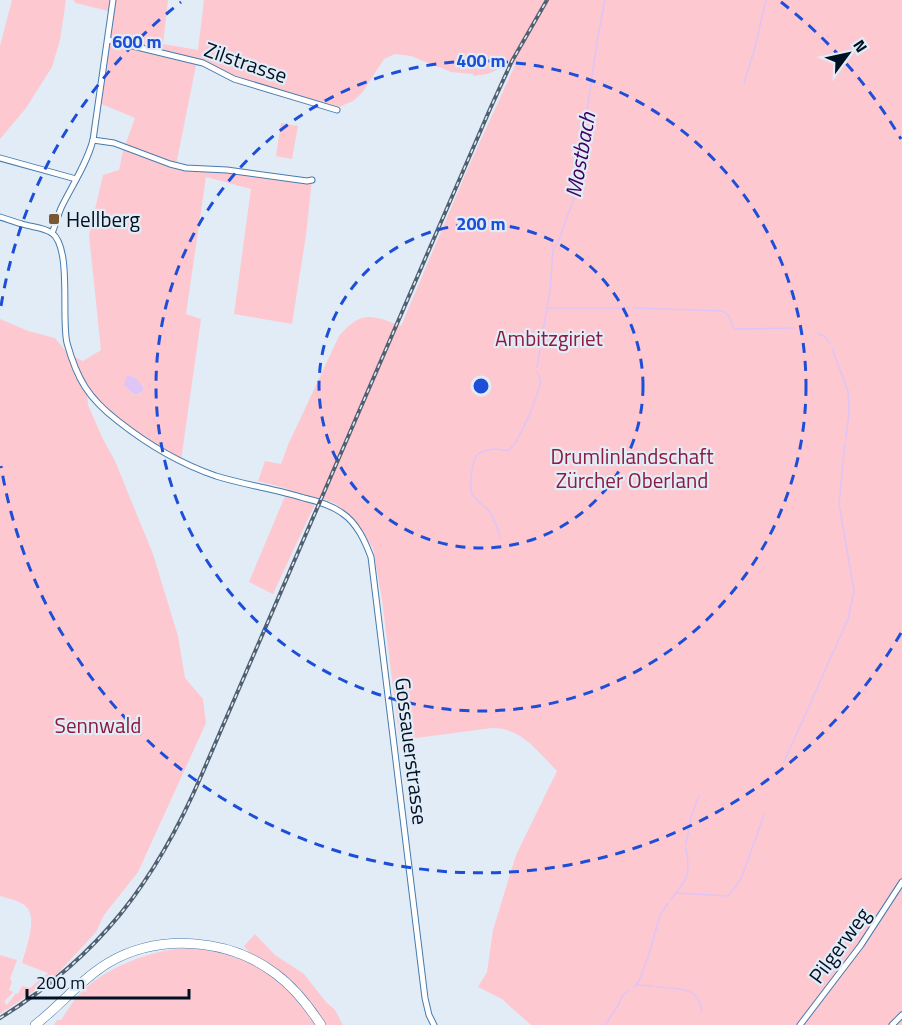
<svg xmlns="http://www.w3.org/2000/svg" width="902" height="1025" font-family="'Titillium Web',sans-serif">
<rect width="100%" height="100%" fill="#e1ecf7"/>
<g fill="#fec8d0" fill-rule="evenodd">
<polygon points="12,0 66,0 60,40 52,67 26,108 0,139 0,46"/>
<path d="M 73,0 L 168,0 L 163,44 L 198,50 L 204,0 L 902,0 L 902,1025 L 531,1025 L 502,999 L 478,987 L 487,972 L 493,930 L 516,855 L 557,771 C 537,751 522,728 492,728 L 416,738 L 399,734 L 382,600 L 373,548 L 353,519 L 336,504 L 329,501 L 326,504 L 327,500 L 314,497 L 314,506 L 273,594 L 249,582 L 288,489 L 258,481 L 265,461 L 281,464 L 288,445 L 339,336 C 362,310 371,315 401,326 L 468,168 L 515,65 L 507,61 C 496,73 489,74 473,76 L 473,74 L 451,72 L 411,56 L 395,54 L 384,59 L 362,93 L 353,101 L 337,108 L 235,77 L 197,60 L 176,165 L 312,180 L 306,235 L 292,324 L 234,314 L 251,189 L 206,177 L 186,314 L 201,319 L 181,461 L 133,432 L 87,392 L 88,405 L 103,439 L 115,461 L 153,554 L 178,636 L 185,678 L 203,699 L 206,723 L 138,872 L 104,915 L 96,932 L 58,973 L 30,994 L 0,1014 L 0,955 L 17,960 L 10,979 L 12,982 L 9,990 L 13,992 L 4,1002 L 7,1005 L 16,993 L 18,994 L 22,986 L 30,988 L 48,973 L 22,963 C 26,948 40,914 23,904 C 16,900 7,898 0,896 L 0,319 L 28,331 L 55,338 L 68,354 L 83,361 L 101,350 L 89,235 L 103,175 L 119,170 L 123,151 L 135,118 L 99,103 L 112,12 L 76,3 ZM 130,375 L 137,379 L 143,387 L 143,391 L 137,395 L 133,394 L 125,386 L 127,377 Z"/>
<polygon points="281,123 298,126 292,159 276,156"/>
<path d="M 255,934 L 275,955 L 304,974 L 326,1002 L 335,1010 L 343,1025 L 54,1025 L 57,1020 L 61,1020 C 66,1013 71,1004 77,997 C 100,969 152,949 188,948 C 214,948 239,958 263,969 L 244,946 Z"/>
</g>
<polygon fill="#dec5f6" points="130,375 137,379 143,387 143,391 136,395 131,392 124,385 127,376"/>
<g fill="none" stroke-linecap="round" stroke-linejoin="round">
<g stroke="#dec5f6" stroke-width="1.5">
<polyline points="744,83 754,51 766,0"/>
<polyline points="547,308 629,308"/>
<polyline points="635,308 723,311 728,315 734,329 795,328"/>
<polyline points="818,334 824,336 830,343"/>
<polyline points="832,349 848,391 849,412 846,438"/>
<polyline points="537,367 550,290 553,250 558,242 574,198 598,36 605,0"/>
<path d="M 500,537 C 497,528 495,519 489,511 C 484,505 473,500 471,491 C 470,483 472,461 477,455 C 481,451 489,450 495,449 C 499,449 505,451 508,450 C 518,446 538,396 540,384 C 541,380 539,376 537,372"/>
<polyline points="862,690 866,693"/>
<polyline points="784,762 848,619 854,591 839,504 845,443"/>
<polyline points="686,844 691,817 699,795"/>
<polyline points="676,893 728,896 741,879 764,815"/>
<path d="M 670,900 C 687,879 691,877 686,848"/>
<polyline points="637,985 653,986"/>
<polyline points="634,987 639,981 649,954 660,915 668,903"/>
<path d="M 656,987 C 678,989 699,985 702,1012"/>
<polyline points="605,1025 619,1004 622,996 629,990"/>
</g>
<g stroke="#477bac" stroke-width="7">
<g id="street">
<polyline points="108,40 203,63 234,79 337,110"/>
<polyline points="93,140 114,143 170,164 186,168 227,170 307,181 312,180"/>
<polyline points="0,158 76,179"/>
<path d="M 0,217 C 7,219 14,222 22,224 C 31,227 43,227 52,233 C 72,248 61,317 67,343 C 77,379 88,398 118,421 C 147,444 181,464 216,476 C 245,485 275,489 304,498 C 317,501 331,505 342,513 C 357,523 365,541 371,557 L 425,998 L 429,1015 L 434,1025"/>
<path d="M 52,233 C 56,224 58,214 62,206 C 73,184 87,163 93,140 L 113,0"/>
<polyline points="800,1025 861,945 902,882"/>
<polyline points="892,1025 902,1015"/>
</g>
</g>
<g stroke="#477bac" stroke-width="10">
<path id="highway" d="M 35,1025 C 60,1006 80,980 108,963 C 159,933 229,938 276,974 C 295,988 308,1005 321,1025"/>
</g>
<use href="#street" stroke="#fff" stroke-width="5"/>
<use href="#highway" stroke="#fff" stroke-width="9"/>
<g stroke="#516070" stroke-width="4">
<path id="rail" d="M 0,1018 C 100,956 156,881 202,774 L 490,109 L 512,61 L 547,0"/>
</g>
<use href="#rail" stroke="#e1ecf7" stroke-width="1.5" stroke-dasharray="4.5" stroke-linecap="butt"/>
</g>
<g fill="none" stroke="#1d4ed8" stroke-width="3" stroke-dasharray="10 8">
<circle cx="481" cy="386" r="162"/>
<circle cx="481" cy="386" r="325"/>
<path d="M901 633A487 487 0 0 1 1 466M1 306A487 487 0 0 1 181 2M781 2A487 487 0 0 1 901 139"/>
</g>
<rect fill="#7a5730" stroke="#e1ecf7" stroke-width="2" x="48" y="213" width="12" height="12" rx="3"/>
<g text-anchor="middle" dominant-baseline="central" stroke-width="4.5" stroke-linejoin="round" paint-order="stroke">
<g font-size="21" fill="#001123" stroke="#e1ecf7">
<text transform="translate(246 62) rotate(19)">Zilstrasse</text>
<text transform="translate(412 751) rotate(83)">Gossauerstrasse</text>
<text transform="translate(839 945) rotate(-54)">Pilgerweg</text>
</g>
<g font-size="21" fill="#001123" stroke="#e1ecf7" text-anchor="start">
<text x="66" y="219">Hellberg</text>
</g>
<g font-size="21" fill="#8d1b3f" stroke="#e1ecf7">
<text x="549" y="338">Ambitzgiriet</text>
<text x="632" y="456">Drumlinlandschaft<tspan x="632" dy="24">Zürcher Oberland</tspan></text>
<text x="98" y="725">Sennwald</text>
</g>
<g font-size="22" font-style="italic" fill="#3f0061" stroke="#e1ecf7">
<text transform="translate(580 155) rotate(-80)">Mostbach</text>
</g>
</g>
<circle cx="481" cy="386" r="9" fill="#1d4ed8" stroke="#e1ecf7" stroke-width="3"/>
<g font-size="18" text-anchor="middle" font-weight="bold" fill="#1d4ed8" stroke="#e1ecf7" stroke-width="4.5" stroke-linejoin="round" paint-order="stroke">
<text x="137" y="48">600 m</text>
<text x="481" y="67">400 m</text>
<text x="481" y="230">200 m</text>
</g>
<g transform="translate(848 54) rotate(57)" stroke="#e1ecf7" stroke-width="4.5" paint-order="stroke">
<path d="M0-4.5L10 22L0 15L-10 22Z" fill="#001123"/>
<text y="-9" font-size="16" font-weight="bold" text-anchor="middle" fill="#001123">N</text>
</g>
<path d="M27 989v9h162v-9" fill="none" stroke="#001123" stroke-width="3"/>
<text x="36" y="989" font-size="18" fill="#001123" stroke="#e1ecf7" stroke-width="4.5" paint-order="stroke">200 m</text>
</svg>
